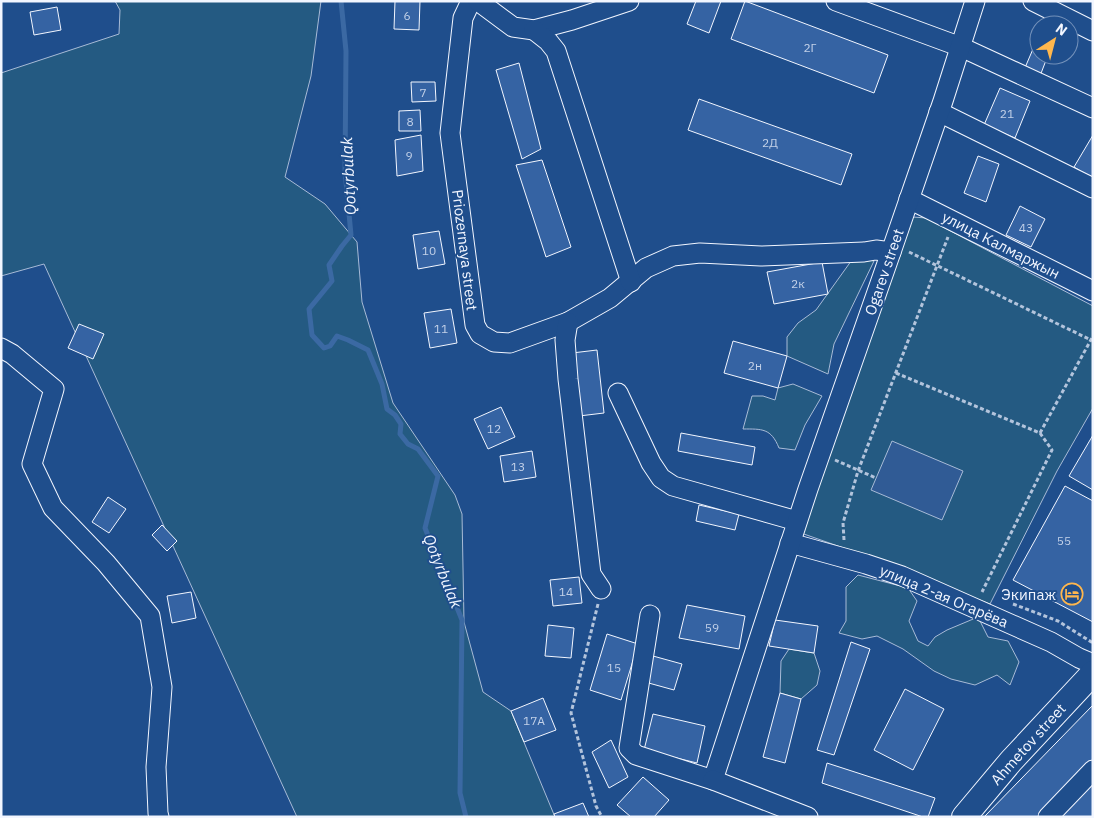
<svg xmlns="http://www.w3.org/2000/svg" width="1094" height="818" font-family="'IBM Plex Sans',sans-serif">
<rect width="100%" height="100%" fill="#1f4e8c"/>
<g fill="#245a82" stroke="#a8bbd7">
<polygon points="115,1 321,1 311,76 285,177 325,204 357,242 362,302 393,403 455,495 462,514 464,622 483,692 511,711 555,817 297,817 44,264 1,276 1,73 119,34 120,10"/>
<polygon points="913,217 926,218 1093,306 1093,408 1057,471 990,604 889,564 801,533"/>
<polygon points="854,257 874,261 834,344 828,374 787,356 787,337 798,323 816,310"/>
<path d="M 793,384 L 822,396 L 805,425 L 795,450 L 779,448 C 771,428 762,429 743,429 L 752,396 L 763,396 L 775,400 L 778,388 Z"/>
<polygon points="858,575 908,588 917,601 909,621 918,641 928,646 935,637 947,630 978,617 988,637 1008,641 1019,662 1010,685 997,675 975,685 951,679 934,671 903,649 877,636 862,639 839,633 846,621 846,587"/>
<polygon points="789,649 814,653 820,671 817,685 801,699 780,693 781,661"/>
</g>
<polygon fill="#305b95" stroke="#a8bbd7" points="892,441 963,471 942,520 871,490"/>
<g fill="none" stroke-linecap="round" stroke-linejoin="round">
<polyline stroke="#3b69a3" stroke-width="5" points="341,1 346,51 345,171 351,235 342,246 329,265 332,281 309,309 312,335 324,348 330,346 337,336 348,340 368,350 382,384 387,409 395,415 401,424 400,434 408,444 418,449 438,476 425,528 462,620 460,793 466,817"/>
</g>
<g fill="#3563a3" stroke="#f2f6ff">
<polygon points="395,1 420,1 419,30 394,29"/>
<polygon points="696,1 721,1 709,33 687,24"/>
<polygon points="745,1 888,55 874,93 731,39"/>
<polygon points="57,7 61,30 34,35 30,12"/>
<polygon points="1039,35 1039,55 1048,55 1040,76 1024,70"/>
<polygon points="519,63 541,149 522,159 496,70"/>
<polygon points="411,82 435,82 436,101 412,102"/>
<polygon points="1000,88 1030,101 1015,138 984,125"/>
<polygon points="699,99 852,154 841,185 688,130"/>
<polygon points="420,110 421,131 399,131 399,111"/>
<polygon points="421,135 423,171 397,176 395,140"/>
<polygon points="1093,135 1093,176 1092,178 1074,167"/>
<polygon points="978,156 999,164 986,202 964,193"/>
<polygon points="542,160 571,247 546,257 516,165"/>
<polygon points="1020,206 1045,219 1031,247 1006,235"/>
<polygon points="439,231 445,264 418,269 413,235"/>
<polygon points="822,262 828,294 774,304 767,272"/>
<polygon points="451,309 457,343 430,348 424,313"/>
<polygon points="79,324 104,334 93,359 68,348"/>
<polygon points="733,341 787,356 778,388 724,373"/>
<polygon points="597,350 604,413 579,416 572,353"/>
<polygon points="501,407 515,437 488,449 474,419"/>
<polygon points="681,433 755,447 752,465 678,451"/>
<polygon points="1093,435 1093,490 1069,476"/>
<polygon points="532,451 536,477 504,482 500,456"/>
<polygon points="1065,486 1093,501 1093,622 1013,580"/>
<polygon points="108,497 126,509 109,533 92,522"/>
<polygon points="699,505 739,514 735,530 696,521"/>
<polygon points="162,525 177,541 167,551 152,535"/>
<polygon points="579,577 582,603 553,606 550,580"/>
<polygon points="191,592 196,618 172,623 167,596"/>
<polygon points="687,605 745,616 739,649 679,638"/>
<polygon points="775,620 818,626 814,653 769,646"/>
<polygon points="548,625 574,628 571,658 545,656"/>
<polygon points="607,634 638,644 621,700 590,690"/>
<polygon points="851,642 870,649 834,755 817,750"/>
<polygon points="653,656 682,664 674,690 645,682"/>
<polygon points="905,689 944,709 913,770 874,750"/>
<polygon points="780,693 801,699 785,763 763,757"/>
<polygon points="543,698 556,730 524,742 511,711"/>
<polygon points="1093,705 1093,759 1038,817 984,817"/>
<polygon points="653,714 705,726 697,763 644,750"/>
<polygon points="611,740 628,777 609,788 592,752"/>
<polygon points="827,763 935,798 928,817 923,817 822,783"/>
<polygon points="643,777 669,800 654,817 631,817 617,805"/>
<polygon points="1093,783 1093,817 1058,817"/>
<polygon points="583,803 589,817 555,817 554,814"/>
</g>
<g fill="none" stroke-linecap="round" stroke-linejoin="round">
<g stroke="#f2f6ff" stroke-width="21">
<g id="minor">
<polyline points="471,1 463,18 450,133 475,325 480,334 494,342 510,343 568,322 610,298 646,268 673,256 700,253 761,256 864,252 876,250 891,252"/>
<polyline points="478,1 513,27 534,30 572,20 629,1"/>
<polyline points="836,1 961,47 1093,108"/>
<polyline points="1033,1 1093,31"/>
<polyline points="534,30 548,41 556,51 631,282"/>
<polyline points="939,112 1093,188"/>
<polyline points="909,199 1093,291"/>
<polyline points="568,322 565,340 568,379 591,574 601,589"/>
<polyline points="1,348 12,354 54,389 32,464 53,508 106,563 150,616 162,687 156,767 158,813 159,817"/>
<polyline points="618,393 651,463 661,478 673,486 797,521"/>
<polyline points="790,543 866,564 902,576 1051,642 1079,658 1093,664"/>
<polyline points="650,615 629,748 636,755 713,780 808,489 891,252 943,101 975,1"/>
<polyline points="713,780 808,817"/>
<polyline points="1048,817 1093,770"/>
</g>
</g>
<g stroke="#f2f6ff" stroke-width="26">
<polyline id="major" points="964,817 1011,761 1093,673"/>
</g>
<g stroke="#b3c4dc" stroke-width="3" stroke-dasharray="4 2.5" stroke-linecap="butt">
<polyline points="909,252 1091,340"/>
<polyline points="896,373 1040,433 1052,450 982,592"/>
<polyline points="1040,433 1093,336"/>
<polyline points="835,460 876,478"/>
<polyline points="844,540 843,523 858,471 948,237"/>
<polyline points="598,604 571,713 596,806 602,817"/>
<polyline points="1013,604 1058,621 1093,643"/>
</g>
<use href="#minor" stroke="#1f4e8c" stroke-width="19"/>
<use href="#major" stroke="#1f4e8c" stroke-width="24"/>
</g>
<defs>
<g id="hotel-ring" transform="scale(1.125)"><circle r="9.5" fill="#1f4e8c" stroke="#ffb74d" stroke-width="1.5"/><path d="M-6-4.5h1.5V1H6V5H4.5V3h-9V5H-6ZM-4 0a1.8 1.8 0 1 1 3.6 0ZM.5 0V-2.5h3Q6-2.5 6 0Z" fill="#ffb74d"/></g>
</defs>
<g fill-rule="evenodd">
<use href="#hotel-ring" x="1072" y="594"/>
</g>
<g text-anchor="middle" dominant-baseline="central" stroke-width="4" stroke-linejoin="round" paint-order="stroke">
<g font-size="12" fill="#c3d1e8">
<text x="407" y="15">6</text>
<text x="810" y="47">2Г</text>
<text x="423" y="92">7</text>
<text x="1007" y="113">21</text>
<text x="410" y="121">8</text>
<text x="770" y="142">2Д</text>
<text x="409" y="155">9</text>
<text x="1026" y="227">43</text>
<text x="429" y="250">10</text>
<text x="798" y="283">2к</text>
<text x="441" y="328">11</text>
<text x="755" y="365">2н</text>
<text x="494" y="428">12</text>
<text x="518" y="466">13</text>
<text x="1064" y="540">55</text>
<text x="566" y="591">14</text>
<text x="712" y="627">59</text>
<text x="614" y="667">15</text>
<text x="534" y="720">17А</text>
</g>
<g font-size="15" fill="#f2f6ff" stroke="#1f4e8c">
<text transform="translate(1001 245) rotate(27)">улица Калмаржын</text>
<text transform="translate(465 250) rotate(83)">Priozernaya street</text>
<text transform="translate(884 272) rotate(-71)">Ogarev street</text>
<text transform="translate(944 596) rotate(23)">улица 2-ая Огарёва</text>
<text transform="translate(1028 744) rotate(-48)">Ahmetov street</text>
</g>
<g font-size="15" fill="#f2f6ff" stroke="#1f4e8c" text-anchor="end">
<text x="1056" y="594">Экипаж</text>
</g>
<g font-size="16" font-style="italic" fill="#f2f6ff" stroke="#1f4e8c">
<text transform="translate(348 176) rotate(-93)">Qotyrbulak</text>
<text transform="translate(443 571) rotate(68)">Qotyrbulak</text>
</g>
</g>
<rect width="1094" height="818" fill="none" stroke="#f2f6ff" stroke-width="5"/>
<g transform="translate(1054 40) rotate(36)"><circle r="24" fill="#1f4e8c" stroke="#7391ba"/>
<path d="M0-4L9 19L0 12L-9 19Z" fill="#ffb74d"/>
<text y="-8" font-size="14" font-weight="bold" text-anchor="middle" fill="#f2f6ff">N</text>
</g>
</svg>
